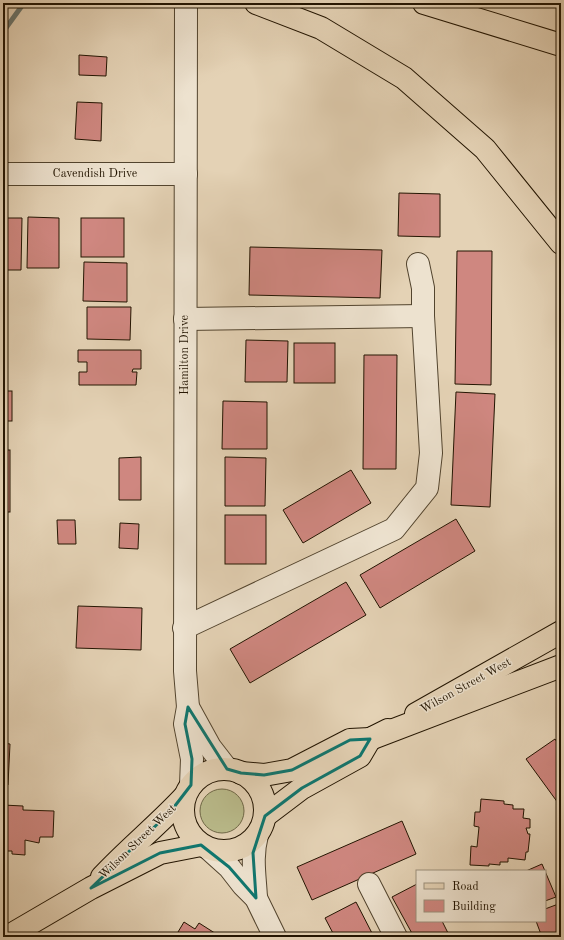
<svg xmlns="http://www.w3.org/2000/svg" width="564" height="940" font-family="'Old Standard TT',serif">
<rect width="100%" height="100%" fill="#e4d2b5"/>
<filter id="stains"><feTurbulence type="fractalNoise" baseFrequency=".005" numOctaves="4"/><feColorMatrix values="0 0 0 0 .2 0 0 0 0 .09 0 0 0 0 .02 0 0 0 .5 -.17"/></filter>
<radialGradient id="worn" r=".72"><stop offset=".6" stop-color="#630" stop-opacity="0"/><stop offset="1" stop-color="#630" stop-opacity=".3"/></radialGradient>
<circle fill="#b9ba8a" stroke="#6e6746" cx="222" cy="811" r="22"/>
<g fill="none" stroke-linecap="round" stroke-linejoin="round">
<polyline stroke="#69756e" stroke-width="5" points="3,32 24,3"/>
</g>
<g fill="#cf8780" stroke="#221401">
<polygon points="79,55 107,57 106,76 79,75"/>
<polygon points="77,102 102,103 101,141 75,139"/>
<polygon points="399,193 440,194 440,237 398,236"/>
<polygon points="28,217 59,218 59,268 27,268"/>
<polygon points="3,218 22,218 21,270 3,270"/>
<rect x="81" y="218" width="43" height="39"/>
<polygon points="250,247 382,250 380,298 249,295"/>
<polygon points="457,251 492,251 491,385 455,384"/>
<polygon points="84,262 127,263 127,302 83,301"/>
<polygon points="87,307 131,307 130,340 87,339"/>
<polygon points="246,340 288,341 287,382 245,382"/>
<rect x="294" y="343" width="41" height="40"/>
<polygon points="78,350 141,350 141,369 133,369 132,372 137,372 136,385 79,385 79,372 87,372 87,362 78,362"/>
<polygon points="364,355 397,355 396,469 363,469"/>
<rect x="3" y="391" width="9" height="30"/>
<polygon points="456,392 495,394 490,507 451,505"/>
<polygon points="223,401 267,402 267,449 222,449"/>
<rect x="3" y="450" width="7" height="62"/>
<polygon points="141,457 141,500 119,500 119,458"/>
<polygon points="225,457 266,458 265,506 225,506"/>
<polygon points="351,470 371,503 303,543 283,510"/>
<rect x="225" y="515" width="41" height="49"/>
<polygon points="456,519 475,551 380,608 360,575"/>
<polygon points="57,520 75,520 76,544 58,544"/>
<polygon points="120,523 139,524 138,549 119,548"/>
<polygon points="346,582 366,615 250,683 230,649"/>
<polygon points="78,606 142,608 141,650 76,648"/>
<polygon points="555,739 561,748 561,807 526,759"/>
<polygon points="3,743 10,744 8,785 3,784"/>
<polygon points="481,799 504,801 504,804 513,805 513,809 524,809 523,818 530,819 530,828 526,828 528,834 530,834 528,852 526,852 525,860 508,858 508,862 500,862 500,865 489,864 489,866 470,865 471,846 477,847 479,827 474,826 475,812 480,812"/>
<polygon points="3,805 23,806 23,810 54,811 53,837 40,837 39,843 25,840 25,855 12,854 12,851 3,851"/>
<polygon points="402,821 416,854 312,900 297,867"/>
<polygon points="542,864 556,897 545,901 545,871 526,871"/>
<polygon points="417,884 417,921 442,921 450,937 414,937 392,897"/>
<polygon points="356,902 374,937 335,937 325,918"/>
<polygon points="561,903 561,937 542,937 536,921 545,921 545,909"/>
<polygon points="184,922 195,929 199,923 221,937 175,937"/>
</g>
<g fill="none" stroke-linecap="round" stroke-linejoin="round">
<g stroke="#52442e" stroke-width="24">
<g id="minor">
<polyline points="186,3 185,671 188,707 210,747 227,769"/>
<polyline points="3,174 186,174"/>
<polyline points="185,319 423,316"/>
<polyline points="184,628 394,529 427,488 431,453 423,316 423,288 418,264"/>
<polyline points="188,707 185,724 192,759 191,785"/>
<polyline points="209,849 229,867 243,885 256,898 275,937"/>
<polyline points="369,884 396,937"/>
<path d="M 256,898 C 255,876 251,857 257,835"/>
</g>
</g>
<g stroke="#221401" stroke-width="24">
<g id="major">
<polyline points="416,714 561,632"/>
<circle cx="224" cy="810" r="41"/>
<polyline points="241,773 264,775 292,770 350,740 370,739 388,730"/>
<polyline points="265,816 302,788 360,756 370,739"/>
<path d="M 102,877 C 128,849 158,825 184,797"/>
<polyline points="7,937 91,888 160,853 201,845"/>
</g>
</g>
<g stroke="#221401" stroke-width="24">
<g id="highway">
<polyline points="256,3 321,28 404,78 485,149 561,243"/>
<polyline points="424,3 561,45"/>
<polyline points="370,739 561,666"/>
</g>
</g>
<use href="#minor" stroke="#ede2cf" stroke-width="22"/>
<use href="#major" stroke="#e4d2b5" stroke-width="22"/>
<use href="#highway" stroke="#e4d2b5" stroke-width="22"/>
</g>
<path fill="none" stroke="#0f766e" stroke-width="3" stroke-linejoin="round" d="M 188,707 L 227,769 L 241,773 L 264,775 L 292,770 L 350,740 L 370,739 L 360,756 L 302,788 L 265,816 L 253,853 L 256,898 L 229,867 L 201,845 L 160,853 L 91,888 L 171,811 L 191,785 L 192,759 L 185,724 Z"/>
<g text-anchor="middle" dominant-baseline="central" stroke-width="3" stroke-linejoin="round" paint-order="stroke">
<g font-size="12" fill="#221401" stroke="#ede2cf">
<text x="95" y="174">Cavendish Drive</text>
<text transform="translate(185 355) rotate(-90)">Hamilton Drive</text>
<text transform="translate(466 686) rotate(-29)">Wilson Street West</text>
<text transform="translate(138 842) rotate(-44)">Wilson Street West</text>
</g>
</g>
<rect width="564" height="940" fill="none" stroke="#e4d2b5" stroke-width="16"/>
<rect x="4" y="4" width="556" height="932" fill="none" stroke="#221401" stroke-width="2"/>
<rect x="8" y="8" width="548" height="924" fill="none" stroke="#221401"/>
<rect x="416" y="870" width="130" height="52" fill="#ede2cf" stroke="#9c907d"/>
<rect x="424" y="883" width="20" height="6" fill="#e4d2b5" stroke="#9c907d"/>
<text x="452" y="890" font-size="12" fill="#221401">Road</text>
<rect x="424" y="900" width="20" height="12" fill="#cf8780" stroke="#9c907d"/>
<text x="452" y="910" font-size="12" fill="#221401">Building</text>
<rect width="100%" height="100%" filter="url(#stains)"/>
<rect width="100%" height="100%" fill="url(#worn)"/>
</svg>
